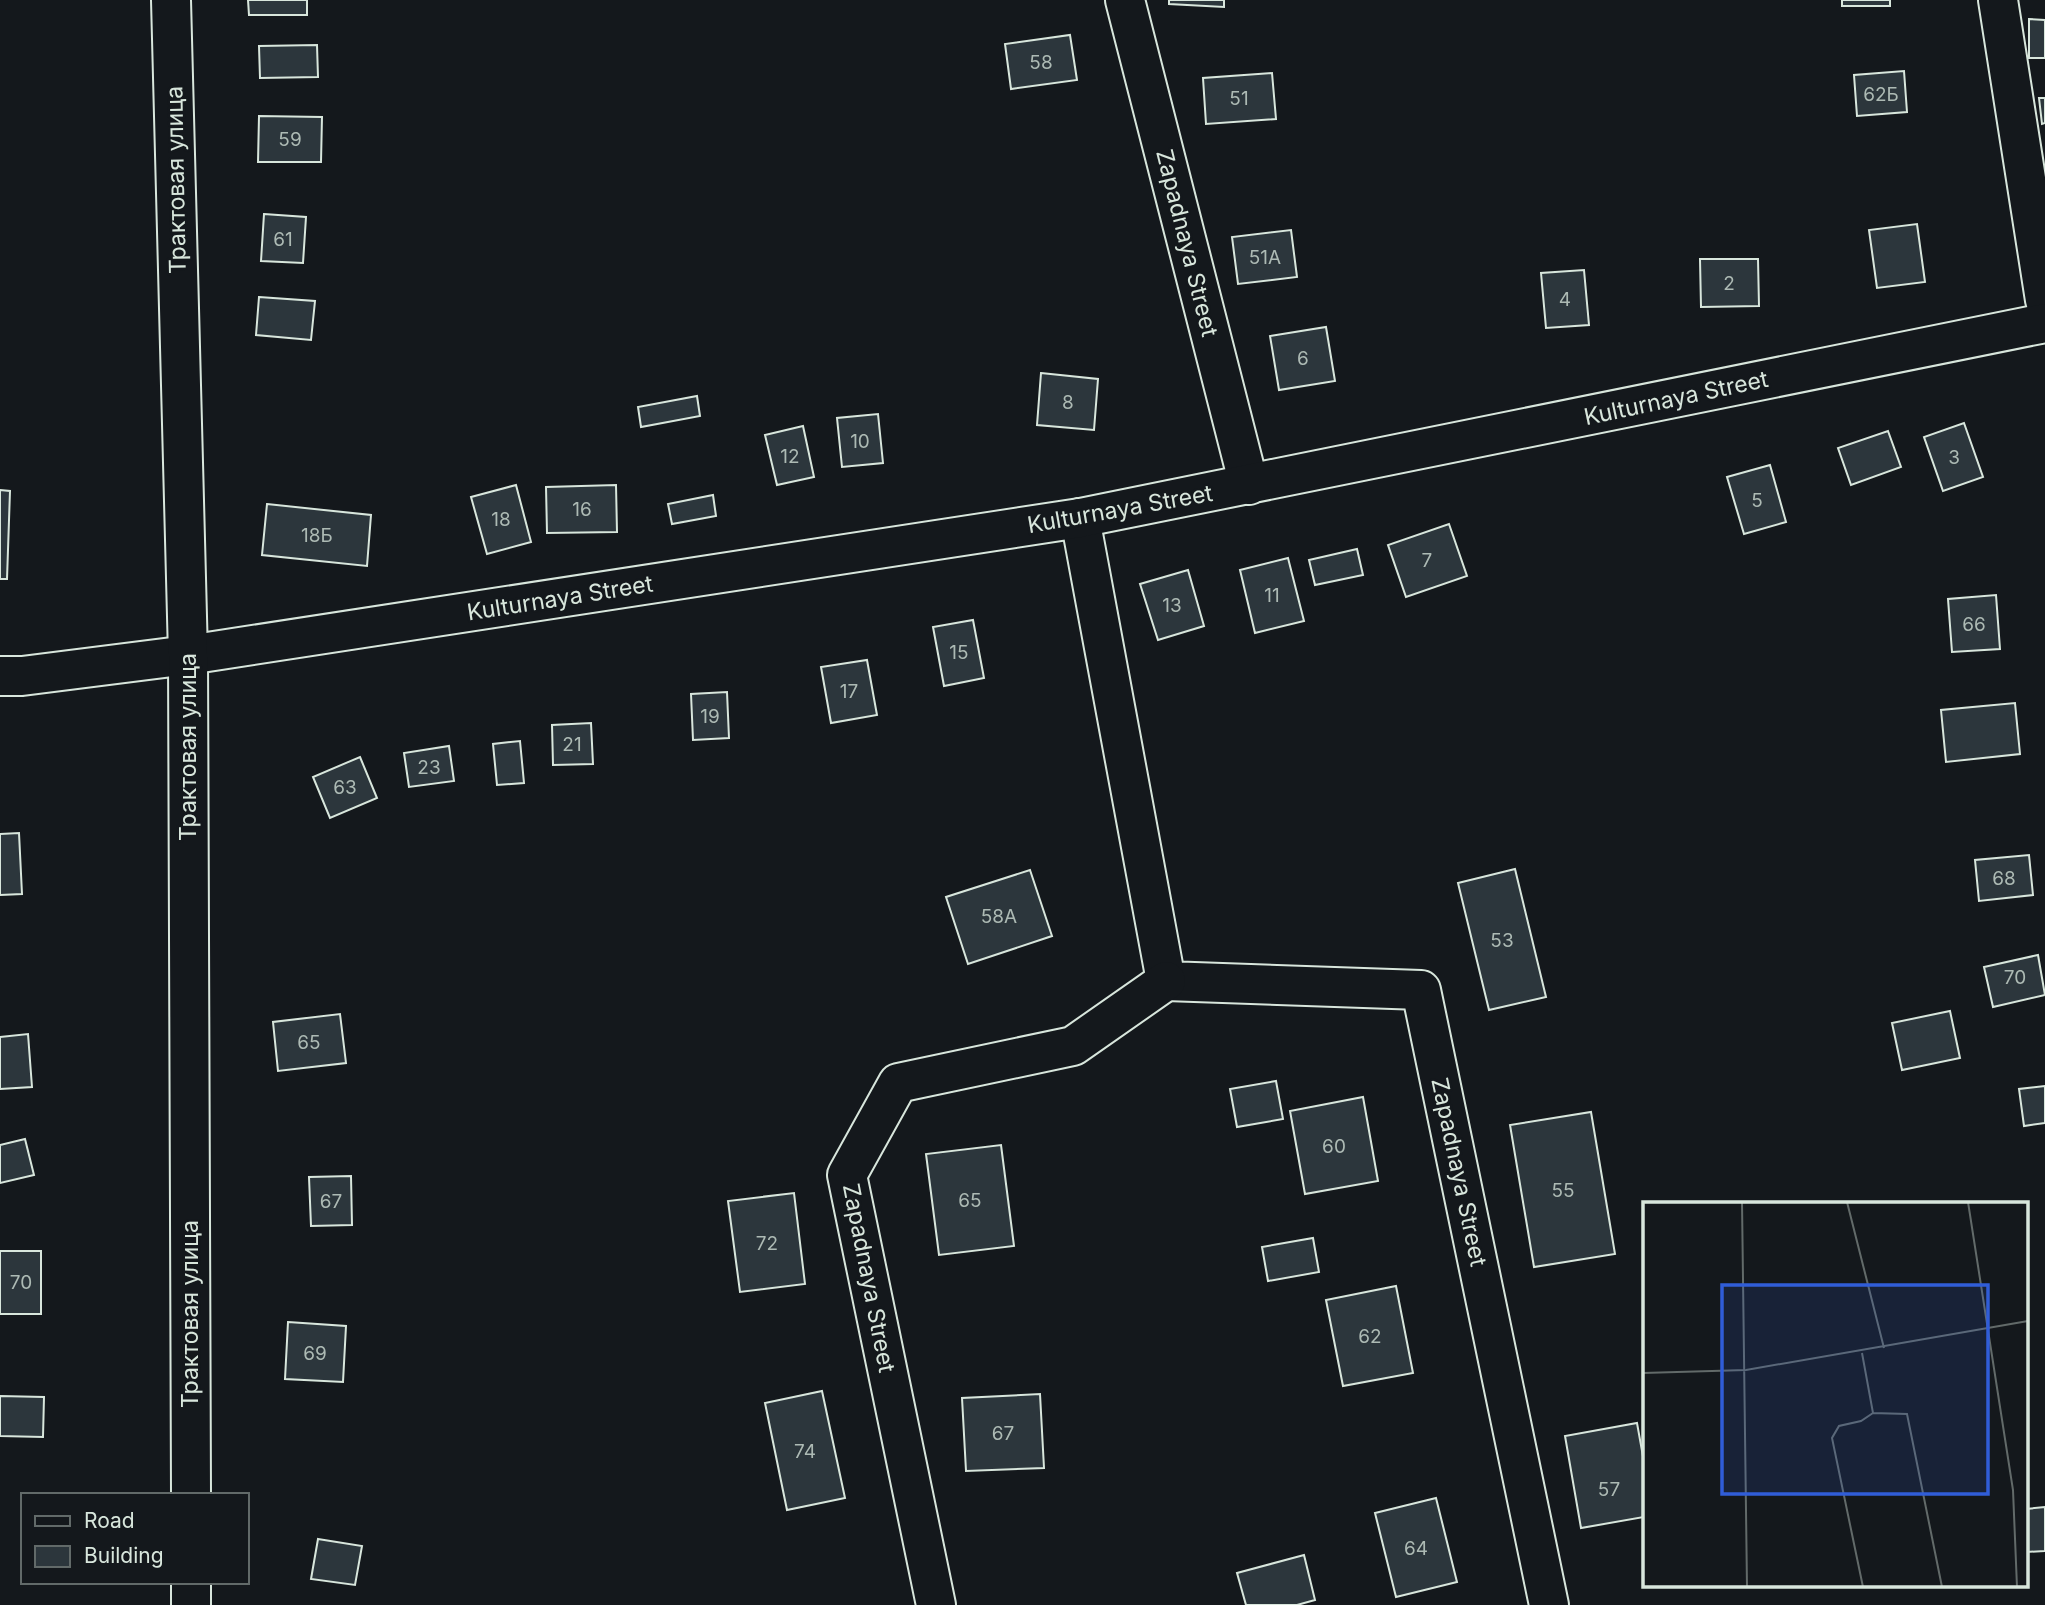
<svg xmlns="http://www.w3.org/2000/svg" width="2045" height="1605" font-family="Inter,sans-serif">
<rect width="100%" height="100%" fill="#14181c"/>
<g fill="#2c363c" stroke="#d8e6dc" stroke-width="2">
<polygon points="248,0 307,0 307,15 249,15"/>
<polygon points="1169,0 1224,0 1224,7 1169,4"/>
<rect x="1842" y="0" width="48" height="6"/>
<polygon points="2029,19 2045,20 2045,58 2029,58"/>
<polygon points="1070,35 1077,80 1011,89 1005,44"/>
<polygon points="317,45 318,77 260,78 259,46"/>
<polygon points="1904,71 1907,112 1857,116 1854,75"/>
<polygon points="1272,73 1276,119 1206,124 1203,78"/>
<polygon points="2039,98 2045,98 2045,123 2042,124"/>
<polygon points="259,116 322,117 321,162 258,162"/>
<polygon points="264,214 306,217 303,263 261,261"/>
<polygon points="1917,224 1925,282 1877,288 1869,230"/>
<polygon points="1291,230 1297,277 1238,284 1232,237"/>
<polygon points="1700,259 1758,259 1759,306 1701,307"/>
<polygon points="1584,270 1589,325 1546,328 1541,273"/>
<polygon points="259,297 315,301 311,340 256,335"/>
<polygon points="1326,327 1335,381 1279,390 1270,336"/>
<polygon points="1041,373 1098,379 1094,430 1037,425"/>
<polygon points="697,396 700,416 641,427 638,407"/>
<polygon points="878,414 883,463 842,467 837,418"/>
<polygon points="1964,423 1983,477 1943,491 1924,437"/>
<polygon points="803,426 814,477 777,485 765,435"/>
<polygon points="1888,431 1901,467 1851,485 1838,448"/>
<polygon points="1770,465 1786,522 1744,534 1727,477"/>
<polygon points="516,485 531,542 487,554 471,497"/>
<polygon points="616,485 617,532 547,533 546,487"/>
<polygon points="0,490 10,491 7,579 0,579"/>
<polygon points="713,495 716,516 672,524 668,504"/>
<polygon points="267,504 371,515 367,566 262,555"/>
<polygon points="1449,524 1467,576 1406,597 1388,545"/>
<polygon points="1357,549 1363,575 1315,585 1309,560"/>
<polygon points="1288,558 1304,621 1255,633 1240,570"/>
<polygon points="1188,570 1204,626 1158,640 1140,584"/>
<polygon points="1996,595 2000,649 1952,652 1948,599"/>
<polygon points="973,620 984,678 944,686 933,627"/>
<polygon points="867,660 877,715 831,723 821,667"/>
<polygon points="727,692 729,738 693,740 691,694"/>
<polygon points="2015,703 2020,754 1946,762 1941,710"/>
<polygon points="591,723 593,764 553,765 552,725"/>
<polygon points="520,741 524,783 497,785 493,744"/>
<polygon points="449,746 454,781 409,787 404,753"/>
<polygon points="360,757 377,798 330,818 313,777"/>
<polygon points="19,833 22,894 0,895 0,834"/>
<polygon points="2029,855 2033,895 1979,901 1975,860"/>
<polygon points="1515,869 1546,997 1489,1010 1458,883"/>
<polygon points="1030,870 1052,936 968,964 946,897"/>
<polygon points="2038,955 2045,995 1993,1007 1984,967"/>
<polygon points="1950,1011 1960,1058 1902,1070 1892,1023"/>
<polygon points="340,1014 346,1063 278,1071 273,1022"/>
<polygon points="28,1034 32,1087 0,1089 0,1037"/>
<polygon points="1276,1081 1283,1119 1237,1127 1230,1089"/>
<polygon points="2045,1086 2045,1123 2024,1126 2019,1089"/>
<polygon points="1363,1097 1378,1181 1305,1194 1290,1111"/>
<polygon points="1591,1112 1615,1254 1534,1267 1510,1125"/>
<polygon points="25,1139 34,1175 0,1183 0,1145"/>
<polygon points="1001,1145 1014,1246 939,1255 926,1154"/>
<polygon points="351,1176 352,1225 311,1226 309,1177"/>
<polygon points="794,1193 805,1284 740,1292 728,1201"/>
<polygon points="1313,1238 1319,1272 1268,1281 1262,1247"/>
<rect x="0" y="1251" width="41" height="63"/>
<polygon points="1396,1286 1413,1373 1343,1386 1326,1300"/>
<polygon points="288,1322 346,1326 343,1382 285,1379"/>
<polygon points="822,1391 845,1498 787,1510 765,1403"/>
<polygon points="1040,1394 1044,1468 966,1471 962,1398"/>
<polygon points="0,1396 44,1397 43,1437 0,1436"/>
<polygon points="1637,1423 1644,1462 1644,1517 1581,1528 1565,1436"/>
<polygon points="1436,1498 1457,1582 1396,1597 1375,1513"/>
<polygon points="2045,1507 2045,1551 2026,1552 2026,1509"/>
<polygon points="318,1539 362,1546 355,1585 311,1579"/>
<polygon points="1304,1555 1315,1600 1297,1605 1246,1605 1237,1573"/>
</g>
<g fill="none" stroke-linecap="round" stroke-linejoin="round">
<g stroke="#d8e6dc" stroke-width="42">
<g id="minor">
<polyline points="1125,0 1249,485"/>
<polyline points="1998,0 2045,300"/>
<polyline points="1080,518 1166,981 1421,990 1549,1605"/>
<polyline points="0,676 22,676 188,655 1080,518 2045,323"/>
<polyline points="936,1605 847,1175 898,1083 1073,1046 1166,981"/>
</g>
</g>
<g stroke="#d8e6dc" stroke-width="42">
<g id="major">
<polyline points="171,0 188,655 191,1495"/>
<polyline points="191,1582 191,1605"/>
</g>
</g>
<use href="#minor" stroke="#14181c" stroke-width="38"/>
<use href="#major" stroke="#14181c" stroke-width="38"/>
</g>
<g text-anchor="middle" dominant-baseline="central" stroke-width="5" stroke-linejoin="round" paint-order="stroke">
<g font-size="19" fill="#adbab4">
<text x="1041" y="62">58</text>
<text x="1881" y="94">62Б</text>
<text x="1239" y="98">51</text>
<text x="290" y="139">59</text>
<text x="283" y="239">61</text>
<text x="1265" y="257">51А</text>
<text x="1729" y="283">2</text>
<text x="1565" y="299">4</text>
<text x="1303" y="358">6</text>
<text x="1068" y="402">8</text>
<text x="860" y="441">10</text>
<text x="790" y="456">12</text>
<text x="1954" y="457">3</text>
<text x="1757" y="500">5</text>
<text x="582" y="509">16</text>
<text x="501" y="519">18</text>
<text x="317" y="535">18Б</text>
<text x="1427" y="560">7</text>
<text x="1272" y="595">11</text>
<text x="1172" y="605">13</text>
<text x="1974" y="624">66</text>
<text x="959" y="652">15</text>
<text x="849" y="691">17</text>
<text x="710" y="716">19</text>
<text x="572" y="744">21</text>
<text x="429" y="767">23</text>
<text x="345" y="787">63</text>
<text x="2004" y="878">68</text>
<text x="999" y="916">58А</text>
<text x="1502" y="940">53</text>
<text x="2015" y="977">70</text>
<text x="309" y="1042">65</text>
<text x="1334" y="1146">60</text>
<text x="1563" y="1190">55</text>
<text x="970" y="1200">65</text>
<text x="331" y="1201">67</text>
<text x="767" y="1243">72</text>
<text x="21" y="1282">70</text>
<text x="1370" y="1336">62</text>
<text x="315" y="1353">69</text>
<text x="1003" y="1433">67</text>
<text x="805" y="1451">74</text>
<text x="1609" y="1489">57</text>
<text x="1416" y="1548">64</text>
</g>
<g font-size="23" fill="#d8e6dc" stroke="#14181c">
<text transform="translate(176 180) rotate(-91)">Трактовая улица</text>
<text transform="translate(1187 243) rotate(76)">Zapadnaya Street</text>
<text transform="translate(1676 398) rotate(-12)">Kulturnaya Street</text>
<text transform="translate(1120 509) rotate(-10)">Kulturnaya Street</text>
<text transform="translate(560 598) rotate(-9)">Kulturnaya Street</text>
<text transform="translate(188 747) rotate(-90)">Трактовая улица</text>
<text transform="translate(1459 1172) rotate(78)">Zapadnaya Street</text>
<text transform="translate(869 1278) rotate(79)">Zapadnaya Street</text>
<text transform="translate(190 1314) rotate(-90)">Трактовая улица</text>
</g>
</g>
<g transform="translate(1643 1202)">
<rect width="385" height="385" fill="#14181c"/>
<path fill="none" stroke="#626a69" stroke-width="2" d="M 99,0 L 104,385M 204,0 L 241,146M 325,0 L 370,288 L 374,385M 219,151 L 230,211 L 264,212 L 299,385M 0,171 L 103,168 L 385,119M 220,385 L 189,236 L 196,224 L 218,219 L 230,211"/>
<path fill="#305dd8" fill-opacity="0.15" stroke="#305dd8" stroke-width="3.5" d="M 79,83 L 345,83 L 345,292 L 79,292 Z"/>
<rect width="385" height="385" fill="none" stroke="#d8e6dc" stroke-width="3.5"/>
</g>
<rect x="21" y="1493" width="228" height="91" fill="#14181c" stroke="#626a69" stroke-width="2"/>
<rect x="35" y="1516" width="35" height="10" fill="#14181c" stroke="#626a69" stroke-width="2"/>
<text x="84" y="1528" font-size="21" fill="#d8e6dc">Road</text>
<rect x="35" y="1546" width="35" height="21" fill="#2c363c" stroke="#626a69" stroke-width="2"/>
<text x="84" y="1563" font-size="21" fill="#d8e6dc">Building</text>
</svg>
